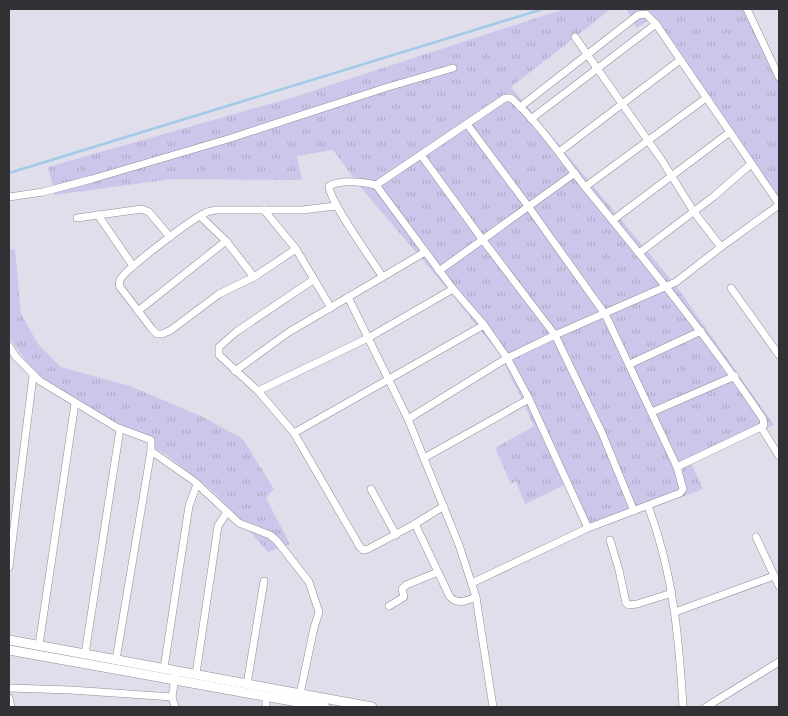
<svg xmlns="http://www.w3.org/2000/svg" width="788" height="716" font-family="Commissioner,sans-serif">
<defs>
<pattern id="grass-tufts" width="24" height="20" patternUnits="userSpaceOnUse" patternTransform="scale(1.25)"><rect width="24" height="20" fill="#cec6ea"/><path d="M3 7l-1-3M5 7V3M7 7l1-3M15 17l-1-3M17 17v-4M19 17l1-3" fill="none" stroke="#b1abc9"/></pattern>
</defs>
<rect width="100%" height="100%" fill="#e0deea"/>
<g fill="url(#grass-tufts)">
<polygon points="564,9 611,9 511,87 677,287 774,425 691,463 703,489 586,533 564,485 525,504 516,481 511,484 495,448 534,426 501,356 445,286 362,189 333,150 297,156 302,180 171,179 55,195 48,167 294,97"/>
<polygon points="626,9 746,9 779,81 779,203 653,17 637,28"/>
<polygon points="15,249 21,314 38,344 61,367 130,386 203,417 243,439 274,489 266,498 290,544 268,552 216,494 166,455 36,375 9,337 9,250"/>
</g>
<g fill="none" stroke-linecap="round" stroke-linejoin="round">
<polyline stroke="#a2cbe9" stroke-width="2.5" points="9,173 543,9"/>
<g stroke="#8e8c97" stroke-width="8">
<g id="minor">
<polyline points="747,9 779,77"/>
<polyline points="575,37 661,159 694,212 721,247"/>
<polyline points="520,107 638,15 646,14 656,24 779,204"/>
<polyline points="531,119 656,24"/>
<polyline points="467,124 528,206 605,314 677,467"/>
<polyline points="559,152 680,60"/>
<polyline points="421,155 482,239 555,335 602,433 634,511"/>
<polyline points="376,185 453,289 484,325 507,358 529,399 588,528"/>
<polyline points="585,187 706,98"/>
<polyline points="9,197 43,192 92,179 228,139 388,87 453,68"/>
<polyline points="264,210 296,249 331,308"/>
<polyline points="98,215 133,266"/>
<polyline points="200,216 226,241 254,277"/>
<polyline points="77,218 142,209 149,212 170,237"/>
<polyline points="613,220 730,132"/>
<path d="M 296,249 L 254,277 L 219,294 L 171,330 L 162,334 L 157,334 L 152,329 L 120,287 C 119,284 119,283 120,280 C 124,270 192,219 205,213 C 208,211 212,211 216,210 L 302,210 L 336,206"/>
<polyline points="639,253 713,197 751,164"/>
<polyline points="439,271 575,173"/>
<path d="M 382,276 C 372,260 329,201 329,186 C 342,179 362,182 376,185 L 505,98 L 511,98 C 540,124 562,158 586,188 C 648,264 709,338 763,419 L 764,425 L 761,427 L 677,467 L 683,489 L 680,493 L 588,528 L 472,583"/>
<polyline points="313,280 236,332 219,347 219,355 258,391 294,433 360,547 363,550 368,549 415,524 444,506"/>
<polyline points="731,288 779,355"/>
<polyline points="348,297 408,419 459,545 476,597 493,707"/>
<polyline points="138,311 226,241"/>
<polyline points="9,346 16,357 40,381 116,427 151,440 151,451 116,660"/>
<polyline points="630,364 701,331"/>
<polyline points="235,371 289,332 425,252"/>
<polyline points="258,391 368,338 453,289"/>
<polyline points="652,412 735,376"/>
<polyline points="408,419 507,358 555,335 676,282 721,247 779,205"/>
<polyline points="761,427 779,456"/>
<polyline points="294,433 484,325"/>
<polyline points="151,451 194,481 239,523 270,535 277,541 309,582 319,612 314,628 300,694"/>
<polyline points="424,458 529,399"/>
<polyline points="371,489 396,535"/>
<path d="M 648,506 C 673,571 679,638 683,707"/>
<path d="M 415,524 L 450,597 C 459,605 466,601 476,597"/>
<polyline points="756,537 779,586"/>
<polyline points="610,540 619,570 626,603 629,605 637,604 672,593"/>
<polyline points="9,567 33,376"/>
<polyline points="389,606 404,597 402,589 406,585 438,572"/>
<polyline points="675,612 774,576"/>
<polyline points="39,645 75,403"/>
<polyline points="85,654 120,429"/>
<polyline points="164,668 189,506 197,484"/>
<polyline points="196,674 218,526 227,512"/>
<polyline points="247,684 264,581"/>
<polyline points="9,688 71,690 172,697"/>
<polyline points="266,696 266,707"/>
<polyline points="9,698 11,707"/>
<polyline points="175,707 172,697 176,671"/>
<polyline points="706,707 779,662"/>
</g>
</g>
<g stroke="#8e8c97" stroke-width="10">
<g id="tertiary">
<polyline points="9,640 372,707"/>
<polyline points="9,650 325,707"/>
</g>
</g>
<use href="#minor" stroke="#fff" stroke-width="7"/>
<use href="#tertiary" stroke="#fff" stroke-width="9"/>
</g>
<rect width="788" height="716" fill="none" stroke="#323136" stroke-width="20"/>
</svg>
